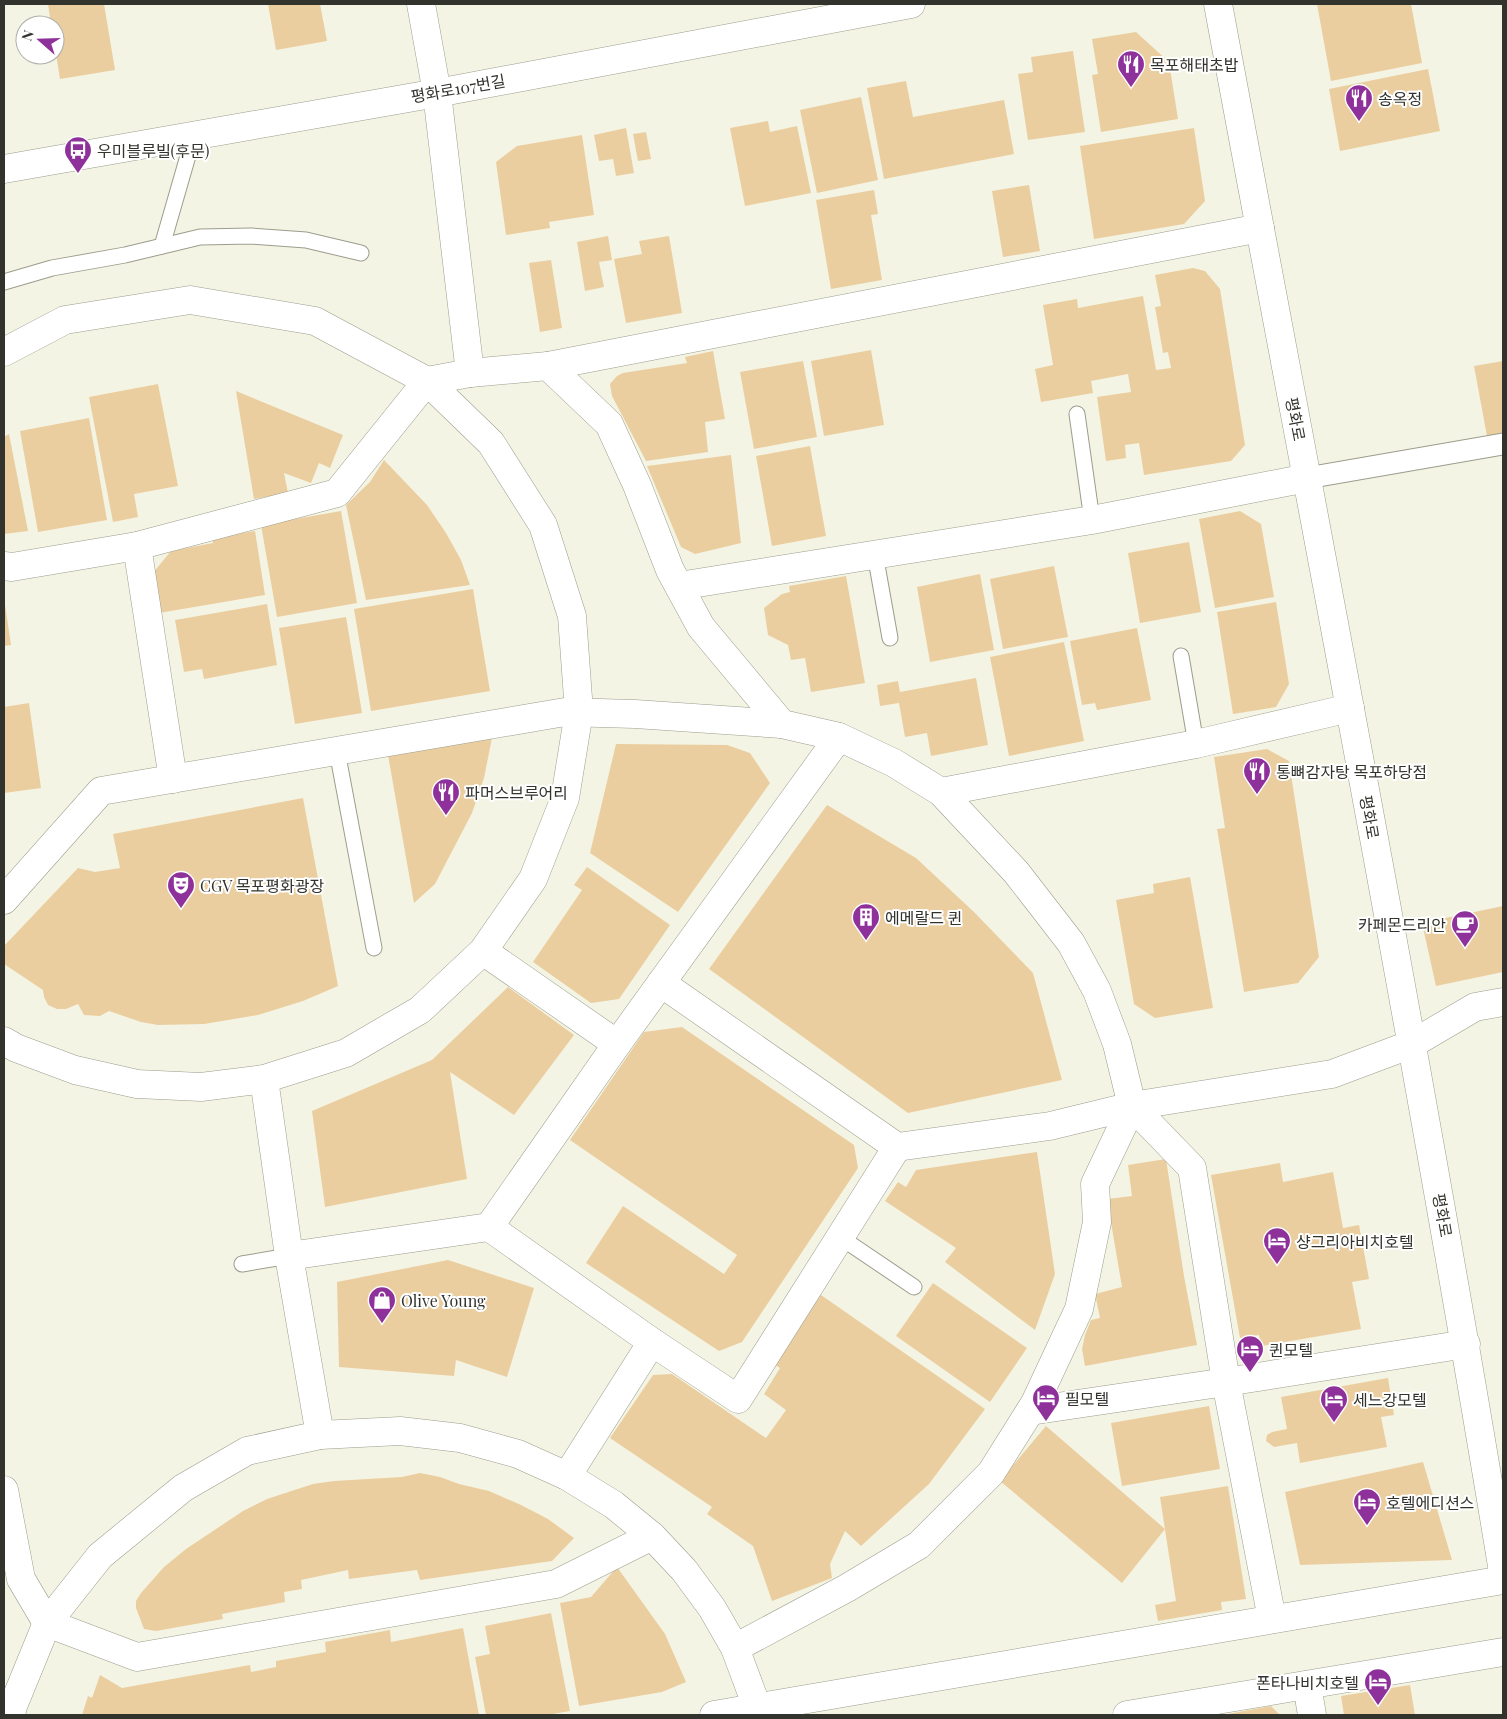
<svg xmlns="http://www.w3.org/2000/svg" width="1507" height="1719" font-family="'Playfair Display','Noto Sans KR',serif">
<rect width="100%" height="100%" fill="#f4f4e4"/>
<g fill="#ebce9f">
<polygon points="48,4 104,4 115,70 60,79 55,48 55,25 51,25"/>
<polygon points="268,4 320,4 327,41 276,50"/>
<polygon points="1317,4 1411,4 1422,63 1331,81"/>
<polygon points="1136,32 1169,62 1178,119 1101,132 1092,75 1098,74 1092,39"/>
<polygon points="1073,51 1085,132 1028,140 1018,74 1033,72 1031,57"/>
<polygon points="1428,69 1440,131 1340,151 1329,89"/>
<polygon points="906,81 913,117 1004,100 1014,154 884,179 867,88"/>
<polygon points="861,97 878,180 817,193 800,110"/>
<polygon points="768,121 770,132 797,126 811,193 745,206 730,128"/>
<polygon points="626,128 634,173 616,176 613,159 599,161 594,135"/>
<polygon points="1194,128 1205,201 1184,224 1094,239 1080,146"/>
<polygon points="646,132 651,159 638,161 633,134"/>
<polygon points="582,135 594,215 549,222 550,228 506,235 496,162 517,146"/>
<polygon points="1029,185 1040,251 1003,257 992,191"/>
<polygon points="874,190 878,214 871,215 882,280 831,289 816,200"/>
<polygon points="608,236 612,260 599,262 604,287 585,291 577,242"/>
<polygon points="669,236 682,313 626,323 614,259 642,254 639,241"/>
<polygon points="551,260 562,328 540,332 529,263"/>
<polygon points="1193,268 1205,271 1220,289 1245,445 1231,461 1144,475 1139,443 1125,445 1126,458 1106,461 1097,397 1131,392 1128,374 1091,381 1093,393 1041,402 1035,369 1053,365 1043,305 1077,299 1078,308 1143,296 1156,370 1171,368 1168,352 1163,353 1155,307 1161,306 1155,275"/>
<polygon points="871,350 884,425 824,436 811,361"/>
<polygon points="713,351 725,419 705,422 708,452 646,461 612,396 610,384 617,376 623,373 687,363 685,357"/>
<polygon points="803,361 817,437 754,449 740,372"/>
<polygon points="1503,361 1503,433 1487,436 1474,366"/>
<polygon points="158,384 178,486 134,494 138,517 113,522 89,397"/>
<polygon points="236,391 343,435 330,468 319,463 311,483 284,473 288,493 254,499"/>
<polygon points="89,418 107,520 38,532 20,431"/>
<polygon points="9,434 28,531 4,534 4,437"/>
<polygon points="810,446 826,536 772,546 756,456"/>
<polygon points="731,455 741,543 695,554 681,547 647,466"/>
<polygon points="384,460 427,505 446,533 461,560 470,585 366,600 346,505 370,482"/>
<polygon points="341,511 357,603 277,617 261,525"/>
<polygon points="1240,511 1261,524 1274,597 1215,608 1199,519"/>
<polygon points="255,531 265,595 159,613 152,574 171,551 213,543 212,538"/>
<polygon points="1189,542 1201,612 1140,623 1128,553"/>
<polygon points="1054,566 1068,637 1003,649 990,579"/>
<polygon points="980,574 994,650 930,662 917,587"/>
<polygon points="846,576 865,683 811,692 805,658 791,660 788,645 768,635 764,608 782,594 790,592 789,586"/>
<polygon points="473,589 490,691 371,711 354,609"/>
<polygon points="4,598 11,645 4,646"/>
<polygon points="1276,602 1289,684 1276,707 1233,714 1217,612"/>
<polygon points="267,604 277,665 204,679 202,669 184,672 175,620"/>
<polygon points="346,617 362,713 295,724 279,628"/>
<polygon points="1137,628 1151,700 1097,710 1095,703 1082,705 1070,641"/>
<polygon points="1064,642 1084,741 1009,756 990,657"/>
<polygon points="976,678 988,745 931,756 927,733 905,737 899,703 880,706 877,685 898,681 900,692"/>
<polygon points="29,703 41,788 4,793 4,707"/>
<polygon points="493,733 484,778 472,813 435,884 414,903 388,755"/>
<polygon points="616,744 727,745 750,753 770,783 678,912 590,853"/>
<polygon points="1267,749 1289,761 1319,957 1298,983 1244,992 1217,829 1225,828 1214,757"/>
<polygon points="303,798 338,986 303,1001 258,1015 204,1024 158,1025 141,1022 109,1011 100,1016 84,1015 78,1004 66,1009 57,1009 48,1005 44,997 43,990 4,964 4,946 78,868 95,872 120,868 113,834"/>
<polygon points="827,805 916,858 974,912 1033,973 1062,1080 908,1113 709,969"/>
<polygon points="587,867 670,925 619,999 591,1003 533,962 582,890 574,885"/>
<polygon points="1190,877 1213,1008 1155,1018 1134,1004 1116,900 1154,893 1153,884"/>
<polygon points="1503,906 1503,972 1436,986 1422,923"/>
<polygon points="508,987 574,1035 514,1115 450,1072 467,1179 325,1207 312,1111 432,1060"/>
<polygon points="682,1027 854,1145 858,1168 742,1342 719,1351 586,1263 623,1206 724,1274 737,1255 570,1140 644,1032"/>
<polygon points="1037,1152 1055,1274 1035,1330 945,1262 956,1248 885,1201 898,1182 906,1187 916,1170"/>
<polygon points="1166,1159 1184,1276 1197,1345 1085,1366 1082,1349 1085,1335 1091,1320 1100,1318 1095,1294 1122,1287 1107,1199 1132,1196 1128,1165"/>
<polygon points="1280,1163 1283,1182 1333,1172 1343,1228 1359,1225 1369,1279 1352,1282 1361,1329 1261,1346 1259,1335 1240,1338 1211,1175"/>
<polygon points="448,1260 534,1288 507,1377 456,1360 454,1376 339,1367 337,1282"/>
<polygon points="933,1283 1027,1348 990,1402 896,1336"/>
<polygon points="821,1295 985,1409 929,1484 861,1546 845,1531 830,1564 832,1578 772,1601 753,1546 707,1514 712,1507 610,1438 653,1375 672,1374 766,1438 786,1410 764,1394 780,1368 770,1362 795,1332"/>
<polygon points="1388,1378 1394,1415 1381,1417 1387,1447 1300,1463 1297,1443 1274,1447 1266,1441 1267,1435 1272,1432 1287,1429 1281,1397"/>
<polygon points="1209,1406 1220,1469 1122,1486 1111,1423"/>
<polygon points="1046,1426 1165,1529 1122,1583 1000,1481"/>
<polygon points="1423,1462 1452,1560 1300,1565 1285,1492"/>
<polygon points="420,1473 440,1477 459,1484 489,1491 521,1505 548,1519 574,1538 552,1561 420,1580 417,1570 349,1579 348,1570 301,1580 302,1589 284,1592 285,1602 222,1614 223,1619 156,1631 144,1629 136,1608 136,1601 141,1593 164,1567 186,1549 243,1511 267,1499 313,1484 334,1481 402,1477"/>
<polygon points="1228,1486 1246,1599 1221,1602 1222,1610 1158,1621 1155,1605 1176,1601 1160,1497"/>
<polygon points="617,1567 665,1634 686,1682 662,1692 579,1706 560,1603 591,1597"/>
<polygon points="551,1613 570,1711 547,1715 486,1715 475,1657 490,1654 485,1626"/>
<polygon points="463,1628 479,1715 82,1715 88,1696 92,1698 100,1675 122,1688 250,1665 251,1672 276,1667 276,1661 326,1652 325,1642 390,1630 391,1642"/>
<polygon points="1410,1685 1415,1715 1344,1715 1341,1696"/>
<polygon points="1271,1706 1280,1715 1229,1715 1228,1714"/>
</g>
<g fill="none" stroke-linecap="round" stroke-linejoin="round">
<g stroke="#9c9d8d" stroke-width="17">
<g id="service">
<polyline points="162,246 194,135"/>
<polyline points="4,282 52,268 125,255 200,237 251,236 306,240 361,253"/>
<polyline points="1077,414 1092,520"/>
<polyline points="875,554 890,638"/>
<polyline points="1181,656 1196,744"/>
<polyline points="337,751 374,948"/>
<polyline points="840,1237 914,1287"/>
<polyline points="242,1264 289,1256"/>
</g>
</g>
<g stroke="#9c9d8d" stroke-width="23">
<polyline id="pedestrian" points="1307,478 1503,444"/>
</g>
<g stroke="#9c9d8d" stroke-width="29">
<g id="minor">
<polyline points="421,4 437,93 470,373"/>
<polyline points="4,352 65,320 190,300 315,321 427,381 491,443 543,525 572,616 579,712 565,798 533,879 483,951 420,1010 346,1053 264,1079 201,1087 137,1084 75,1070 16,1048 4,1041"/>
<polyline points="548,366 609,424 637,485 670,570 701,627 782,724 839,737 894,763 941,792 1016,872 1071,943 1097,991 1117,1044 1132,1106 1192,1168 1226,1382 1272,1619"/>
<polyline points="137,546 173,779"/>
<polyline points="4,566 12,567 137,546 337,493 427,381 470,373 548,366 1260,228"/>
<polyline points="679,586 1092,520 1307,478"/>
<polyline points="941,792 1196,744 1350,708"/>
<polyline points="4,900 101,791 565,712 635,714 782,724"/>
<polyline points="483,951 617,1044"/>
<polyline points="661,983 897,1147 1050,1126 1132,1106 1332,1074 1412,1044 1475,1007 1503,1002"/>
<polyline points="264,1079 289,1256 320,1435"/>
<polyline points="489,1227 617,1044 839,737"/>
<polyline points="289,1256 489,1227 652,1342 738,1399 897,1147"/>
<polyline points="1030,1411 1226,1382 1466,1344"/>
<polyline points="567,1476 652,1342"/>
<polyline points="4,1490 21,1579 47,1623 137,1657 556,1584 652,1536"/>
<polyline points="735,1648 847,1588 919,1545 991,1473 1035,1403 1079,1309 1097,1222 1095,1184 1132,1106"/>
<polyline points="1307,1685 1312,1715"/>
<polyline points="11,1715 13,1706 47,1623 100,1556 183,1488 247,1451 320,1435 400,1431 460,1438 518,1454 567,1476 614,1505 652,1536 684,1570 712,1608 735,1648 760,1715"/>
<polyline points="714,1715 1503,1580"/>
<polyline points="1127,1715 1503,1652"/>
</g>
</g>
<g stroke="#9c9d8d" stroke-width="29">
<g id="tertiary">
<path d="M 1218,4 C 1315,526 1417,1048 1503,1572"/>
<polyline points="4,169 437,93 911,4"/>
</g>
</g>
<use href="#service" stroke="#fff" stroke-width="15"/>
<use href="#pedestrian" stroke="#fff" stroke-width="21"/>
<use href="#minor" stroke="#fff" stroke-width="28"/>
<use href="#tertiary" stroke="#fff" stroke-width="28"/>
</g>
<defs>
<g id="restaurant-pin" transform="scale(1.4375)"><path d="M0 17L-7.5 6A9.5 9.5 0 1 1 7.5 6Z" fill="#8f319a" stroke="#fff"/><path d="M-5-6h1v4h1v-4h1v4h1v-4h1v5L-1.5 .5V6h-2V.5L-5-1ZM5-6V6H3V1.5H1.5Q1.5-4 5-6Z" fill="#fff"/></g>
<g id="bus-pin" transform="scale(1.4375)"><path d="M0 17L-7.5 6A9.5 9.5 0 1 1 7.5 6Z" fill="#8f319a" stroke="#fff"/><path d="M-5-6H5V4H4V6H2V4H-2V6H-4V4H-5ZM-3.5-4V0h7V-4ZM-3.5 1.2v1.5H-2V1.2ZM2 1.2v1.5H3.5V1.2Z" fill="#fff"/></g>
<g id="theatre-pin" transform="scale(1.4375)"><path d="M0 17L-7.5 6A9.5 9.5 0 1 1 7.5 6Z" fill="#8f319a" stroke="#fff"/><path d="M-5-5.5Q0-4 5-5.5V0Q5 5 0 6Q-5 5-5 0ZM-3.3-2.5H-1v1.5H-3.3ZM1-2.5H3.3v1.5H1ZM-2.8 1Q0 5.5 2.8 1Z" fill="#fff"/></g>
<g id="building-pin" transform="scale(1.4375)"><path d="M0 17L-7.5 6A9.5 9.5 0 1 1 7.5 6Z" fill="#8f319a" stroke="#fff"/><path d="M-4-6H4V6H1V3H-1V6H-4ZM-2.5-4.3h1.7v1.8h-1.7ZM.8-4.3h1.7v1.8H.8ZM-2.5-1h1.7V.8h-1.7ZM.8-1h1.7V.8H.8Z" fill="#fff"/></g>
<g id="cafe-pin" transform="scale(1.4375)"><path d="M0 17L-7.5 6A9.5 9.5 0 1 1 7.5 6Z" fill="#8f319a" stroke="#fff"/><path d="M-5.5-4.5H6V0H3Q3 3.5 0 3.5H-2.5Q-5.5 3.5-5.5 0ZM3-3.2v2h1.7v-2ZM-6 4.5H4V6H-6Z" fill="#fff"/></g>
<g id="hotel-pin" transform="scale(1.4375)"><path d="M0 17L-7.5 6A9.5 9.5 0 1 1 7.5 6Z" fill="#8f319a" stroke="#fff"/><path d="M-6-4.5h1.5V1H6V5H4.5V3h-9V5H-6ZM-4 0a1.8 1.8 0 1 1 3.6 0ZM.5 0V-2.5h3Q6-2.5 6 0Z" fill="#fff"/></g>
<g id="shop-pin" transform="scale(1.4375)"><path d="M0 17L-7.5 6A9.5 9.5 0 1 1 7.5 6Z" fill="#8f319a" stroke="#fff"/><path d="M-5-2.5h2.3a2.7 3.5 0 0 1 5.4 0H5L5.5 6h-11ZM-1.5-2.5h3a1.5 2.3 0 0 0-3 0Z" fill="#fff"/></g>
</defs>
<g fill-rule="evenodd">
<use href="#restaurant-pin" x="1131" y="64"/>
<use href="#restaurant-pin" x="1359" y="98"/>
<use href="#bus-pin" x="78" y="150"/>
<use href="#restaurant-pin" x="1257" y="771"/>
<use href="#restaurant-pin" x="446" y="792"/>
<use href="#theatre-pin" x="181" y="885"/>
<use href="#building-pin" x="866" y="917"/>
<use href="#cafe-pin" x="1465" y="924"/>
<use href="#hotel-pin" x="1277" y="1241"/>
<use href="#shop-pin" x="382" y="1300"/>
<use href="#hotel-pin" x="1250" y="1349"/>
<use href="#hotel-pin" x="1046" y="1398"/>
<use href="#hotel-pin" x="1334" y="1399"/>
<use href="#hotel-pin" x="1367" y="1502"/>
<use href="#hotel-pin" x="1378" y="1682"/>
</g>
<g text-anchor="middle" dominant-baseline="central" stroke-width="4" stroke-linejoin="round" paint-order="stroke">
<g font-size="16" fill="#32332d" stroke="#fff" text-anchor="start">
<text x="1150" y="64">목포해태초밥</text>
<text x="1378" y="98">송옥정</text>
<text x="97" y="150">우미블루빌(후문)</text>
<text x="1276" y="771">통뼈감자탕 목포하당점</text>
<text x="465" y="792">파머스브루어리</text>
<text x="200" y="885">CGV 목포평화광장</text>
<text x="885" y="917">에메랄드 퀸</text>
<text x="1446" y="924" text-anchor="end">카페몬드리안</text>
<text x="1296" y="1241">샹그리아비치호텔</text>
<text x="401" y="1300">Olive Young</text>
<text x="1269" y="1349">퀸모텔</text>
<text x="1065" y="1398">필모텔</text>
<text x="1353" y="1399">세느강모텔</text>
<text x="1386" y="1502">호텔에디션스</text>
<text x="1359" y="1682" text-anchor="end">폰타나비치호텔</text>
</g>
<g font-size="16" fill="#32332d" stroke="#fff">
<text transform="translate(458 88) rotate(-10)">평화로107번길</text>
<text transform="translate(1296 419) rotate(79)">평화로</text>
<text transform="translate(1370 817) rotate(80)">평화로</text>
<text transform="translate(1443 1215) rotate(80)">평화로</text>
</g>
</g>
<rect width="1507" height="1719" fill="none" stroke="#32332d" stroke-width="10"/>
<g transform="translate(40 40) rotate(290)"><circle r="24" fill="#ffffff" stroke="#adadab"/>
<path d="M0-4L9 19L0 12L-9 19Z" fill="#8f319a"/>
<text y="-8" font-size="14" font-weight="bold" text-anchor="middle" fill="#32332d">N</text>
</g>
</svg>
